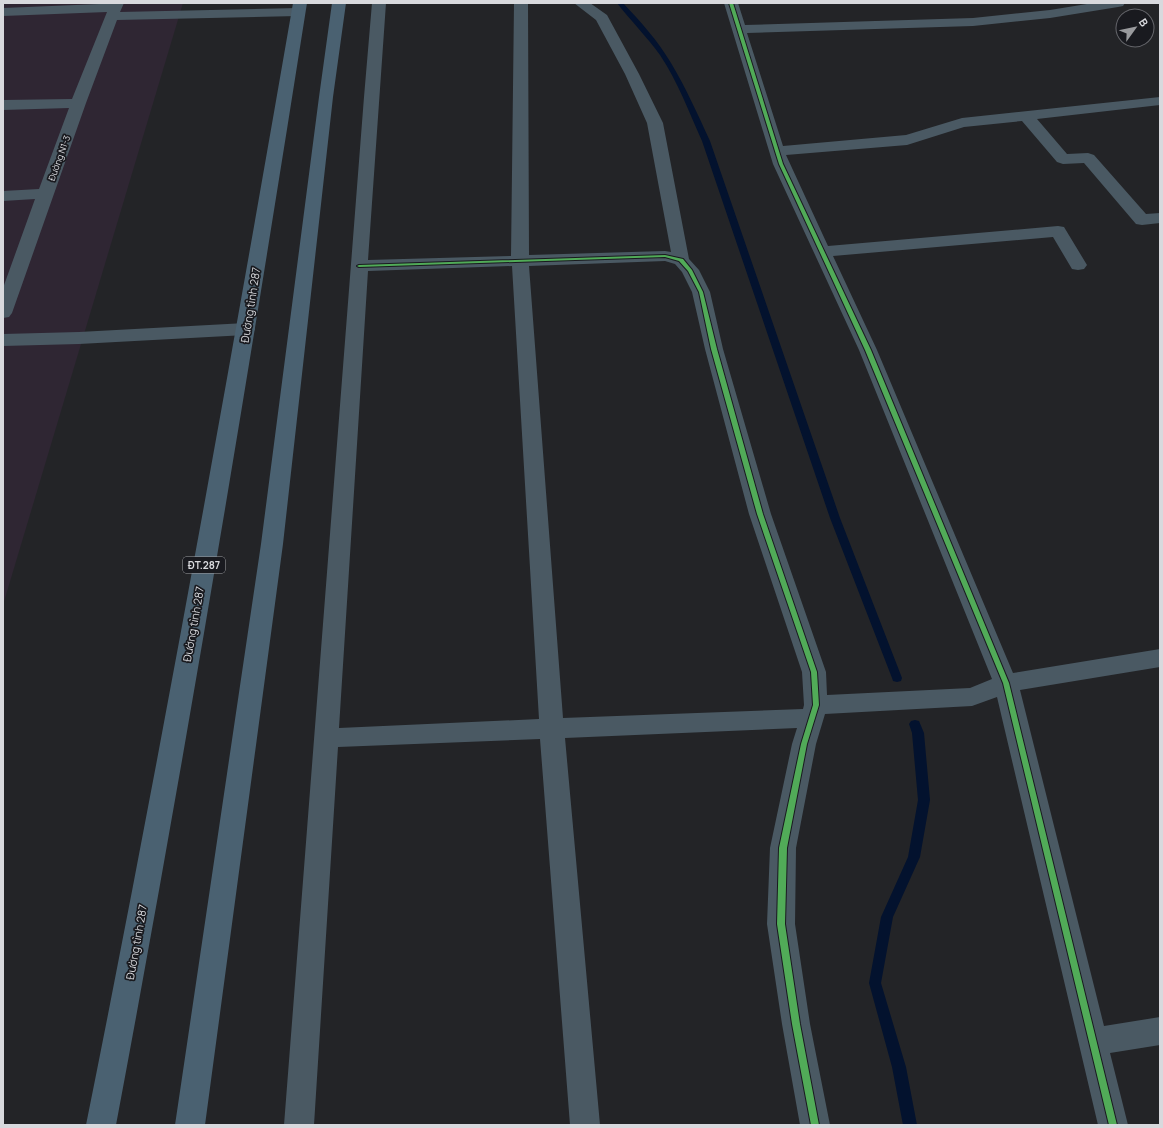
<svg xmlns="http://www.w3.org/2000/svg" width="1163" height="1128" font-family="Manrope,sans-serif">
<rect width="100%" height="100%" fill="#232427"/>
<polygon fill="#2f2633" points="3,3 183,3 3,605"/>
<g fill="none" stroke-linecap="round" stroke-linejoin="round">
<g fill="#03122e" fill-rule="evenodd">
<path d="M 617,3 L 623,3 C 641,22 658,41 671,63 C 686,88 698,115 710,141 L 840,518 L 902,678 L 901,681 L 897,682 L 893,681 L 892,678 L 830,518 L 702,141 C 689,112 678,82 660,55 C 647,37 631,21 617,3 Z"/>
<polygon points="915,720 919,721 924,733 930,800 920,857 893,917 881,983 906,1067 917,1125 903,1125 892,1067 869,983 881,917 908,857 918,800 912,733 909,724 911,721"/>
</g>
<g fill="#4a5963" fill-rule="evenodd">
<polygon points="124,3 120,12 298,8 303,9 305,12 303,15 298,16 117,20 86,103 12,313 9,317 3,318 3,288 35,199 3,201 3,191 39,189 69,108 3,110 3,100 72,99 107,12 3,16 3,8"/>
<path d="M 372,3 L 386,3 L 368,260 L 511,256 L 514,3 L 528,3 L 529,255 L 665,251 L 671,252 L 647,123 L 625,74 L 596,20 L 574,3 L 590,3 L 607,15 L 639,74 L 663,123 L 689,259 L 699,270 L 710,292 L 723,349 L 771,514 L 826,672 L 827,695 L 970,688 L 992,679 L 859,350 L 773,164 L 724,3 L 738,3 L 745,25 L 973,18 L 1050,10 L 1093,3 L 1125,3 L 1123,6 L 1118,7 L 1050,18 L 973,26 L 747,33 L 783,146 L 906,135 L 962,118 L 1160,97 L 1160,105 L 1037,119 L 1067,154 L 1088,153 L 1094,155 L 1146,214 L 1160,213 L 1160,223 L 1142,225 L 1136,224 L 1084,163 L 1063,164 L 1057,162 L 1022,121 L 964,127 L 907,145 L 786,155 L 828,246 L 1058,226 L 1064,227 L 1087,265 L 1084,269 L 1078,270 L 1072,269 L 1053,237 L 833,256 L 877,350 L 1013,673 L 1160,649 L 1160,667 L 1020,690 L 1104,1026 L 1160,1017 L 1160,1045 L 1110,1053 L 1128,1125 L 1098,1125 L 997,697 L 972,706 L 825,714 L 816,744 L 796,848 L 795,924 L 810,1024 L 830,1125 L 800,1125 L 782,1024 L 767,924 L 770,848 L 792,744 L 797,728 L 565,738 L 600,1125 L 570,1125 L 540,739 L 338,747 L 314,1125 L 284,1125 L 364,97 ZM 665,261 L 675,264 L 682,272 L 692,292 L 705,349 L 749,514 L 802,672 L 804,705 L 803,709 L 563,718 L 529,266 ZM 512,266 L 539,719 L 339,728 L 368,271 Z"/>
<polygon points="246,323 253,325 255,329 253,333 246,335 79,344 3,346 3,334 79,332"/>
</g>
<g fill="#4a6171" fill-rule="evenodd">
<path d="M 293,3 L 307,3 C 248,378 186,752 116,1125 L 86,1125 C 161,752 228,378 293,3 Z"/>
<polygon points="332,3 346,3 333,97 283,544 205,1125 175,1125 261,544 319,97"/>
</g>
<g stroke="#191a1f" stroke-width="2">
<g id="cycleway">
<polygon points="729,3 733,3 783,164 871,350 1009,683 1117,1125 1109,1125 1003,683 865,350 779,164"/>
<polygon points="665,255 683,259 692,270 703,292 717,349 763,514 817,672 819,705 807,744 787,848 785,924 800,1024 819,1125 811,1125 792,1024 777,924 779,848 801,744 813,705 811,672 757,514 711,349 699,292 688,271 679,261 665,257 359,267 357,266 359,265"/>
</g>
</g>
<use href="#cycleway" fill="#51ab58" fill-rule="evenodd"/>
</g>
<g text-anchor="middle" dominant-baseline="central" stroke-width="3.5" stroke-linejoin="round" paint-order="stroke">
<g font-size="9" fill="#d8d9dd" stroke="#191a1f">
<text transform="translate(59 158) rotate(-70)">Đường N1-3</text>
</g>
<rect fill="#191a1f" stroke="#9fa0a4" stroke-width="1" x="183" y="557" width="42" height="16" rx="3"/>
<g font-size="10" font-weight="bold" fill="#d8d9dd">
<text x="204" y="565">ĐT.287</text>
</g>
<g font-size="11" fill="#d8d9dd" stroke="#191a1f">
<text transform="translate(250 305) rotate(-81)">Đường tỉnh 287</text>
<text transform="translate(193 624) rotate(-80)">Đường tỉnh 287</text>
<text transform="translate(136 942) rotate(-80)">Đường tỉnh 287</text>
</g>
</g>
<rect width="1163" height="1128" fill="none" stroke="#d8d9dd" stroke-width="8"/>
<g transform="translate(1135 28) rotate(57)"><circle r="19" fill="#191a1f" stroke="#65666b"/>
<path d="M0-3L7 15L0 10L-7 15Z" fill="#999a9d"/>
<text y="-6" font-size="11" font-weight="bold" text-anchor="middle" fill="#d8d9dd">B</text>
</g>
</svg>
